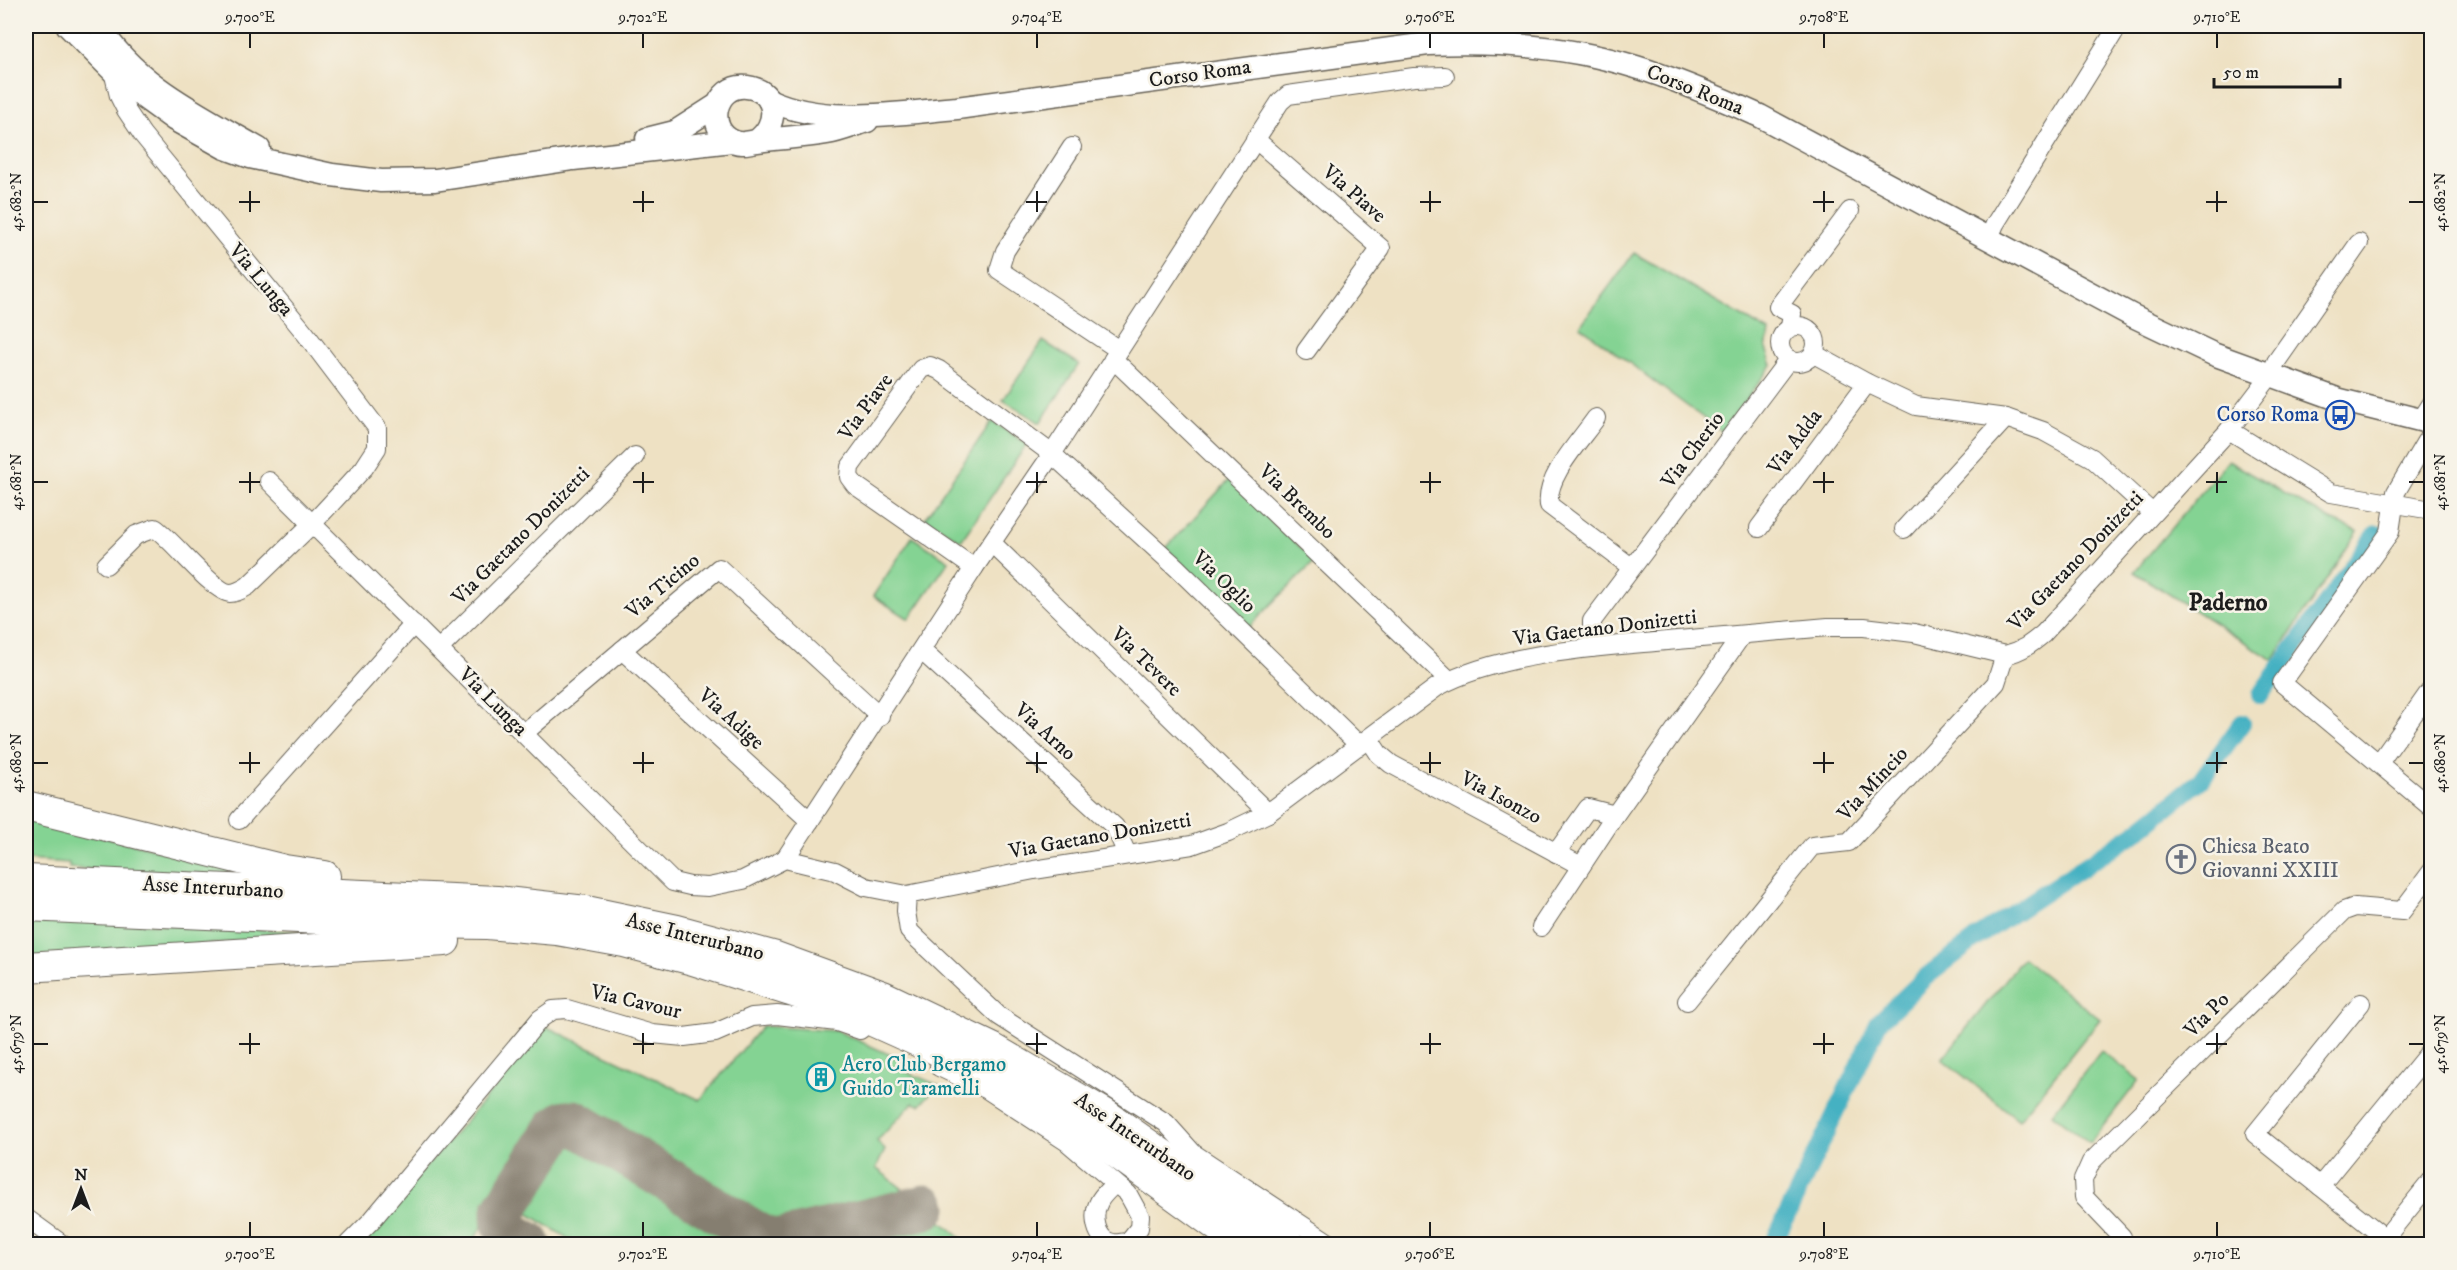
<svg xmlns="http://www.w3.org/2000/svg" width="2457" height="1270" font-family="'IM FELL DW Pica',serif">
<rect width="100%" height="100%" fill="#f7f3e8"/>
<filter id="ink" filterUnits="userSpaceOnUse"><feTurbulence type="fractalNoise" baseFrequency=".0167" numOctaves="2"/><feDisplacementMap in="SourceGraphic" scale="12" xChannelSelector="R" yChannelSelector="G"/><feConvolveMatrix kernelMatrix="1 2 1 2 8 2 1 2 1" color-interpolation-filters="sRGB"/></filter>
<filter id="wash" filterUnits="userSpaceOnUse"><feTurbulence type="fractalNoise" baseFrequency=".008" numOctaves="4" result="noise"/><feDisplacementMap in="SourceGraphic" scale="24" xChannelSelector="R" yChannelSelector="G"/><feGaussianBlur stdDeviation="1.35" result="paint"/><feColorMatrix in="noise" values="0 0 0 0 0 0 0 0 0 0 0 0 0 0 0 0 0 1.4 0 .05"/><feComposite in="paint" operator="in"/></filter>
<g filter="url(#wash)">
<rect width="100%" height="100%" fill="#eee1c3"/>
<g fill="#84d393" stroke="#507858" stroke-width="1.5">
<polygon points="1634,253 1769,332 1766,349 1772,365 1722,432 1580,326"/>
<polygon points="1043,341 1079,364 1040,423 1003,400"/>
<polygon points="992,421 1027,444 961,541 925,518"/>
<polygon points="2228,461 2331,520 2358,531 2273,660 2134,572"/>
<polygon points="1229,480 1315,561 1248,628 1166,548"/>
<polygon points="912,537 949,561 909,619 873,596"/>
<polygon points="26,818 284,880 69,868 69,863 26,860"/>
<polygon points="56,919 346,934 26,958 26,921"/>
<polygon points="2023,958 2100,1019 2019,1120 1942,1059"/>
<path d="M 762,1026 L 837,1031 L 909,1063 L 904,1071 L 938,1085 L 920,1105 L 913,1103 L 877,1141 L 885,1150 L 876,1168 L 917,1200 C 878,1210 798,1239 763,1227 L 560,1101 L 475,1238 L 485,1244 L 359,1244 L 547,1027 L 700,1100 Z"/>
<polygon points="2101,1051 2139,1080 2090,1143 2052,1114"/>
<polygon points="570,1134 582,1138 727,1229 736,1244 577,1244 522,1210 521,1200 562,1138"/>
<polygon points="933,1214 962,1239 957,1244 876,1244 862,1232"/>
</g>
<g fill="none" stroke-linecap="round" stroke-linejoin="round">
<g stroke="#45b1c2" stroke-width="18">
<polyline points="2260,695 2377,533"/>
<polyline points="1773,1244 1879,1022 1927,976 1979,936 2138,831 2201,780 2242,723"/>
</g>
<path stroke="#857e70" stroke-width="45" d="M 529,1244 C 515,1236 499,1230 504,1211 L 557,1128 L 566,1122 L 574,1122 L 763,1238 L 778,1242 L 925,1207"/>
</g>
</g>
<g filter="url(#ink)">
<g fill="none" stroke-linecap="round" stroke-linejoin="round">
<g stroke="#666156" stroke-width="20">
<g id="minor">
<polyline points="1255,139 1381,248 1306,351"/>
<polyline points="1072,147 1005,251 999,270 1119,350"/>
<polyline points="1989,238 1995,224 2118,26"/>
<circle cx="1798" cy="344" r="18"/>
<polyline points="1790,327 1792,314 1778,307 1850,211"/>
<polyline points="1814,354 1867,383 1916,406 2006,418 2043,431 2092,458 2152,513"/>
<polyline points="1113,359 1449,680"/>
<path d="M 1596,418 C 1580,441 1545,477 1549,505 L 1631,567"/>
<polyline points="2421,420 2432,403"/>
<polyline points="2229,430 2331,493 2432,510"/>
<polyline points="2426,441 2396,492 2390,532 2282,683 2432,808"/>
<path d="M 269,481 L 673,882 L 690,886 L 708,887 L 743,880 L 785,859 L 835,871 L 866,887 L 907,895 L 1034,870 L 1192,845 L 1228,832 L 1268,813 L 1437,687 C 1498,654 1587,648 1655,642 C 1713,637 1771,632 1828,627 L 1864,627 L 1914,633 L 2005,655 C 2022,651 2031,644 2043,634 L 2229,430 L 2270,376 L 2276,362 L 2359,243"/>
<polyline points="1759,528 1867,383"/>
<polyline points="1904,529 2006,418"/>
<polyline points="992,543 1268,813"/>
<path d="M 106,565 L 136,535 L 155,528 C 173,540 213,592 230,593 C 237,593 243,589 248,586 L 313,523 L 364,468 L 377,448 L 377,428 L 305,333 L 142,134 L 126,110 L 119,96 L 113,71"/>
<polyline points="974,568 855,485 849,477 850,467 921,369 930,366 939,370 1052,454 1177,568 1360,746"/>
<polyline points="1592,648 1592,621 1789,359"/>
<polyline points="439,649 635,456"/>
<polyline points="622,650 810,821"/>
<polyline points="922,651 1115,827 1127,854"/>
<polyline points="524,733 719,568 880,716"/>
<polyline points="1369,739 1379,754 1391,764 1581,866"/>
<polyline points="2379,763 2432,688"/>
<polyline points="239,820 414,624"/>
<polyline points="1556,853 1588,808 1615,815"/>
<polyline points="785,859 974,568 1052,454 1280,102 1288,95 1414,77 1445,76"/>
<polyline points="907,895 906,911 909,931 999,1016 1166,1123 1193,1153 1331,1244"/>
<polyline points="1541,927 1615,815 1742,635"/>
<polyline points="1687,1001 1812,846 1849,842 1996,683 2005,655"/>
<polyline points="2361,1003 2255,1134 2385,1238 2432,1180"/>
<path d="M 939,1067 L 986,1089 L 1067,1142 L 1128,1194 L 1140,1216 L 1139,1228 L 1128,1242 C 1123,1242 1117,1244 1113,1243 C 1095,1240 1092,1215 1099,1202 C 1102,1195 1110,1189 1115,1183"/>
<polyline points="2320,1186 2432,1049"/>
<polyline points="26,1218 62,1244"/>
<polyline points="2122,1237 2084,1197 2083,1180 2091,1162 2344,911 2355,907 2402,911 2432,871"/>
<polyline points="348,1244 372,1220 540,1019 553,1010 567,1009 652,1034 684,1037 715,1033 752,1017 777,1015 837,1022 860,1030"/>
</g>
</g>
<g stroke="#666156" stroke-width="25">
<g id="tertiary">
<polyline points="68,26 128,86 175,120 225,148 250,157 332,175 381,181 435,180 573,159 732,141"/>
<path d="M 99,26 C 135,85 201,115 259,149"/>
<path d="M 769,100 C 825,126 897,113 957,108 L 1428,44 C 1498,41 1569,46 1636,67 C 1679,80 1720,98 1760,116 L 2131,315 L 2213,354 L 2340,400 L 2432,423"/>
<polyline points="647,139 675,132 717,105"/>
<path d="M 756,141 C 779,126 779,91 747,87 C 714,83 704,131 735,142 C 743,145 749,142 757,141 C 780,138 804,137 827,133 C 840,131 854,125 867,121"/>
</g>
</g>
<g stroke="#666156" stroke-width="32">
<g id="trunk">
<polyline points="26,806 285,870 325,876"/>
<polyline points="26,880 497,901 586,911 677,930 776,957 883,996 992,1048 1105,1114 1289,1244"/>
<polyline points="26,906 414,923 487,924 557,930 624,942 693,960 841,1007 977,1068 1032,1095 1093,1136 1242,1244"/>
<polyline points="26,967 445,941"/>
</g>
</g>
<use href="#minor" stroke="#fff" stroke-width="18"/>
<use href="#tertiary" stroke="#fff" stroke-width="22"/>
<use href="#trunk" stroke="#fff" stroke-width="30"/>
</g>
</g>
<path fill="none" stroke="#1c1c1c" stroke-width="2" d="M 250,33 L 250,48M 643,33 L 643,48M 1037,33 L 1037,48M 1430,33 L 1430,48M 1824,33 L 1824,48M 2217,33 L 2217,48M 250,191 L 250,212M 643,191 L 643,212M 1037,191 L 1037,212M 1430,191 L 1430,212M 1824,191 L 1824,212M 2217,191 L 2217,212M 33,202 L 48,202M 239,202 L 260,202M 633,202 L 654,202M 1026,202 L 1047,202M 1420,202 L 1441,202M 1813,202 L 1834,202M 2206,202 L 2227,202M 2409,202 L 2424,202M 250,472 L 250,493M 643,472 L 643,493M 1037,472 L 1037,493M 1430,472 L 1430,493M 1824,472 L 1824,493M 2217,472 L 2217,493M 33,482 L 48,482M 239,482 L 260,482M 633,482 L 654,482M 1026,482 L 1047,482M 1420,482 L 1441,482M 1813,482 L 1834,482M 2206,482 L 2227,482M 2409,482 L 2424,482M 250,752 L 250,773M 643,752 L 643,773M 1037,752 L 1037,773M 1430,752 L 1430,773M 1824,752 L 1824,773M 2217,752 L 2217,773M 33,763 L 48,763M 239,763 L 260,763M 633,763 L 654,763M 1026,763 L 1047,763M 1420,763 L 1441,763M 1813,763 L 1834,763M 2206,763 L 2227,763M 2409,763 L 2424,763M 250,1033 L 250,1054M 643,1033 L 643,1054M 1037,1033 L 1037,1054M 1430,1033 L 1430,1054M 1824,1033 L 1824,1054M 2217,1033 L 2217,1054M 33,1044 L 48,1044M 239,1044 L 260,1044M 633,1044 L 654,1044M 1026,1044 L 1047,1044M 1420,1044 L 1441,1044M 1813,1044 L 1834,1044M 2206,1044 L 2227,1044M 2409,1044 L 2424,1044M 250,1222 L 250,1237M 643,1222 L 643,1237M 1037,1222 L 1037,1237M 1430,1222 L 1430,1237M 1824,1222 L 1824,1237M 2217,1222 L 2217,1237"/>
<defs>
<g id="bus-ring" transform="scale(1.5)"><circle r="9.5" fill="#f7f3e8" stroke="#1a4fb4" stroke-width="1.5"/><path d="M-5-6H5V4H4V6H2V4H-2V6H-4V4H-5ZM-3.5-4V0h7V-4ZM-3.5 1.2v1.5H-2V1.2ZM2 1.2v1.5H3.5V1.2Z" fill="#1a4fb4"/></g>
<g id="church-ring" transform="scale(1.5)"><circle r="9.5" fill="#f7f3e8" stroke="#6b7280" stroke-width="1.5"/><path d="M-1.2-6h2.4v3.5h3.3v2.4h-3.3V6h-2.4V-.1h-3.3v-2.4h3.3Z" fill="#6b7280"/></g>
<g id="building-ring" transform="scale(1.5)"><circle r="9.5" fill="#f7f3e8" stroke="#0f9aa8" stroke-width="1.5"/><path d="M-4-6H4V6H1V3H-1V6H-4ZM-2.5-4.3h1.7v1.8h-1.7ZM.8-4.3h1.7v1.8H.8ZM-2.5-1h1.7V.8h-1.7ZM.8-1h1.7V.8H.8Z" fill="#0f9aa8"/></g>
</defs>
<g fill-rule="evenodd">
<use href="#bus-ring" x="2340" y="415"/>
<use href="#church-ring" x="2181" y="859"/>
<use href="#building-ring" x="821" y="1077"/>
</g>
<g text-anchor="middle" dominant-baseline="central" stroke-width="5" stroke-linejoin="round" paint-order="stroke">
<g font-size="21" fill="#1c1c1c" stroke="#f7f3e8">
<text transform="translate(1200 74) rotate(-8)">Corso Roma</text>
<text transform="translate(1695 90) rotate(22)">Corso Roma</text>
<text transform="translate(1354 194) rotate(41)">Via Piave</text>
<text transform="translate(261 280) rotate(50)">Via Lunga</text>
<text transform="translate(866 407) rotate(-54)">Via Piave</text>
<text transform="translate(1795 442) rotate(-53)">Via Adda</text>
<text transform="translate(1693 450) rotate(-53)">Via Cherio</text>
<text transform="translate(1297 502) rotate(44)">Via Brembo</text>
<text transform="translate(521 536) rotate(-45)">Via Gaetano Donizetti</text>
<text transform="translate(2076 561) rotate(-46)">Via Gaetano Donizetti</text>
<text transform="translate(1224 582) rotate(44)">Via Oglio</text>
<text transform="translate(663 586) rotate(-40)">Via Ticino</text>
<text transform="translate(1605 628) rotate(-7)">Via Gaetano Donizetti</text>
<text transform="translate(1146 662) rotate(44)">Via Tevere</text>
<text transform="translate(493 702) rotate(45)">Via Lunga</text>
<text transform="translate(731 719) rotate(42)">Via Adige</text>
<text transform="translate(1045 732) rotate(42)">Via Arno</text>
<text transform="translate(1873 784) rotate(-47)">Via Mincio</text>
<text transform="translate(1501 798) rotate(28)">Via Isonzo</text>
<text transform="translate(1100 836) rotate(-10)">Via Gaetano Donizetti</text>
<text transform="translate(213 888) rotate(3)">Asse Interurbano</text>
<text transform="translate(695 937) rotate(14)">Asse Interurbano</text>
<text transform="translate(636 1002) rotate(13)">Via Cavour</text>
<text transform="translate(2207 1015) rotate(-45)">Via Po</text>
<text transform="translate(1135 1137) rotate(34)">Asse Interurbano</text>
</g>
<g font-size="21" fill="#164399" stroke="#f7f3e8" text-anchor="end">
<text x="2319" y="415">Corso Roma</text>
</g>
<g font-size="21" fill="#5b616d" stroke="#f7f3e8" text-anchor="start">
<text x="2202" y="847">Chiesa Beato<tspan x="2202" dy="24">Giovanni XXIII</tspan></text>
</g>
<g font-size="21" fill="#0d838f" stroke="#f7f3e8" text-anchor="start">
<text x="842" y="1065">Aero Club Bergamo<tspan x="842" dy="24">Guido Taramelli</tspan></text>
</g>
<g font-size="24" font-weight="bold" fill="#1c1c1c" stroke="#f7f3e8">
<text x="2228" y="603">Paderno</text>
</g>
</g>
<rect width="2457" height="1270" fill="none" stroke="#f7f3e8" stroke-width="66"/>
<g transform="translate(81 1189)" stroke="#f7f3e8" stroke-width="4.5" paint-order="stroke">
<path d="M0-4.5L10 22L0 15L-10 22Z" fill="#1c1c1c"/>
<text y="-9" font-size="16" font-weight="bold" text-anchor="middle" fill="#1c1c1c">N</text>
</g>
<path d="M2214 78v9h126v-9" fill="none" stroke="#1c1c1c" stroke-width="3"/>
<text x="2223" y="78" font-size="18" fill="#1c1c1c" stroke="#f7f3e8" stroke-width="4.5" paint-order="stroke">50 m</text>
<rect x="33" y="33" width="2391" height="1204" fill="none" stroke="#1c1c1c" stroke-width="2"/>
<g font-size="15" text-anchor="middle" fill="#1c1c1c">
<text x="250" y="22">9.700°E</text>
<text x="643" y="22">9.702°E</text>
<text x="1037" y="22">9.704°E</text>
<text x="1430" y="22">9.706°E</text>
<text x="1824" y="22">9.708°E</text>
<text x="2217" y="22">9.710°E</text>
<text transform="translate(16 202) rotate(-90)" y="5">45.682°N</text>
<text transform="translate(2440 202) rotate(-90)" y="5">45.682°N</text>
<text transform="translate(16 482) rotate(-90)" y="5">45.681°N</text>
<text transform="translate(2440 482) rotate(-90)" y="5">45.681°N</text>
<text transform="translate(16 763) rotate(-90)" y="5">45.680°N</text>
<text transform="translate(2440 763) rotate(-90)" y="5">45.680°N</text>
<text transform="translate(16 1044) rotate(-90)" y="5">45.679°N</text>
<text transform="translate(2440 1044) rotate(-90)" y="5">45.679°N</text>
<text x="250" y="1259">9.700°E</text>
<text x="643" y="1259">9.702°E</text>
<text x="1037" y="1259">9.704°E</text>
<text x="1430" y="1259">9.706°E</text>
<text x="1824" y="1259">9.708°E</text>
<text x="2217" y="1259">9.710°E</text>
</g>
</svg>
